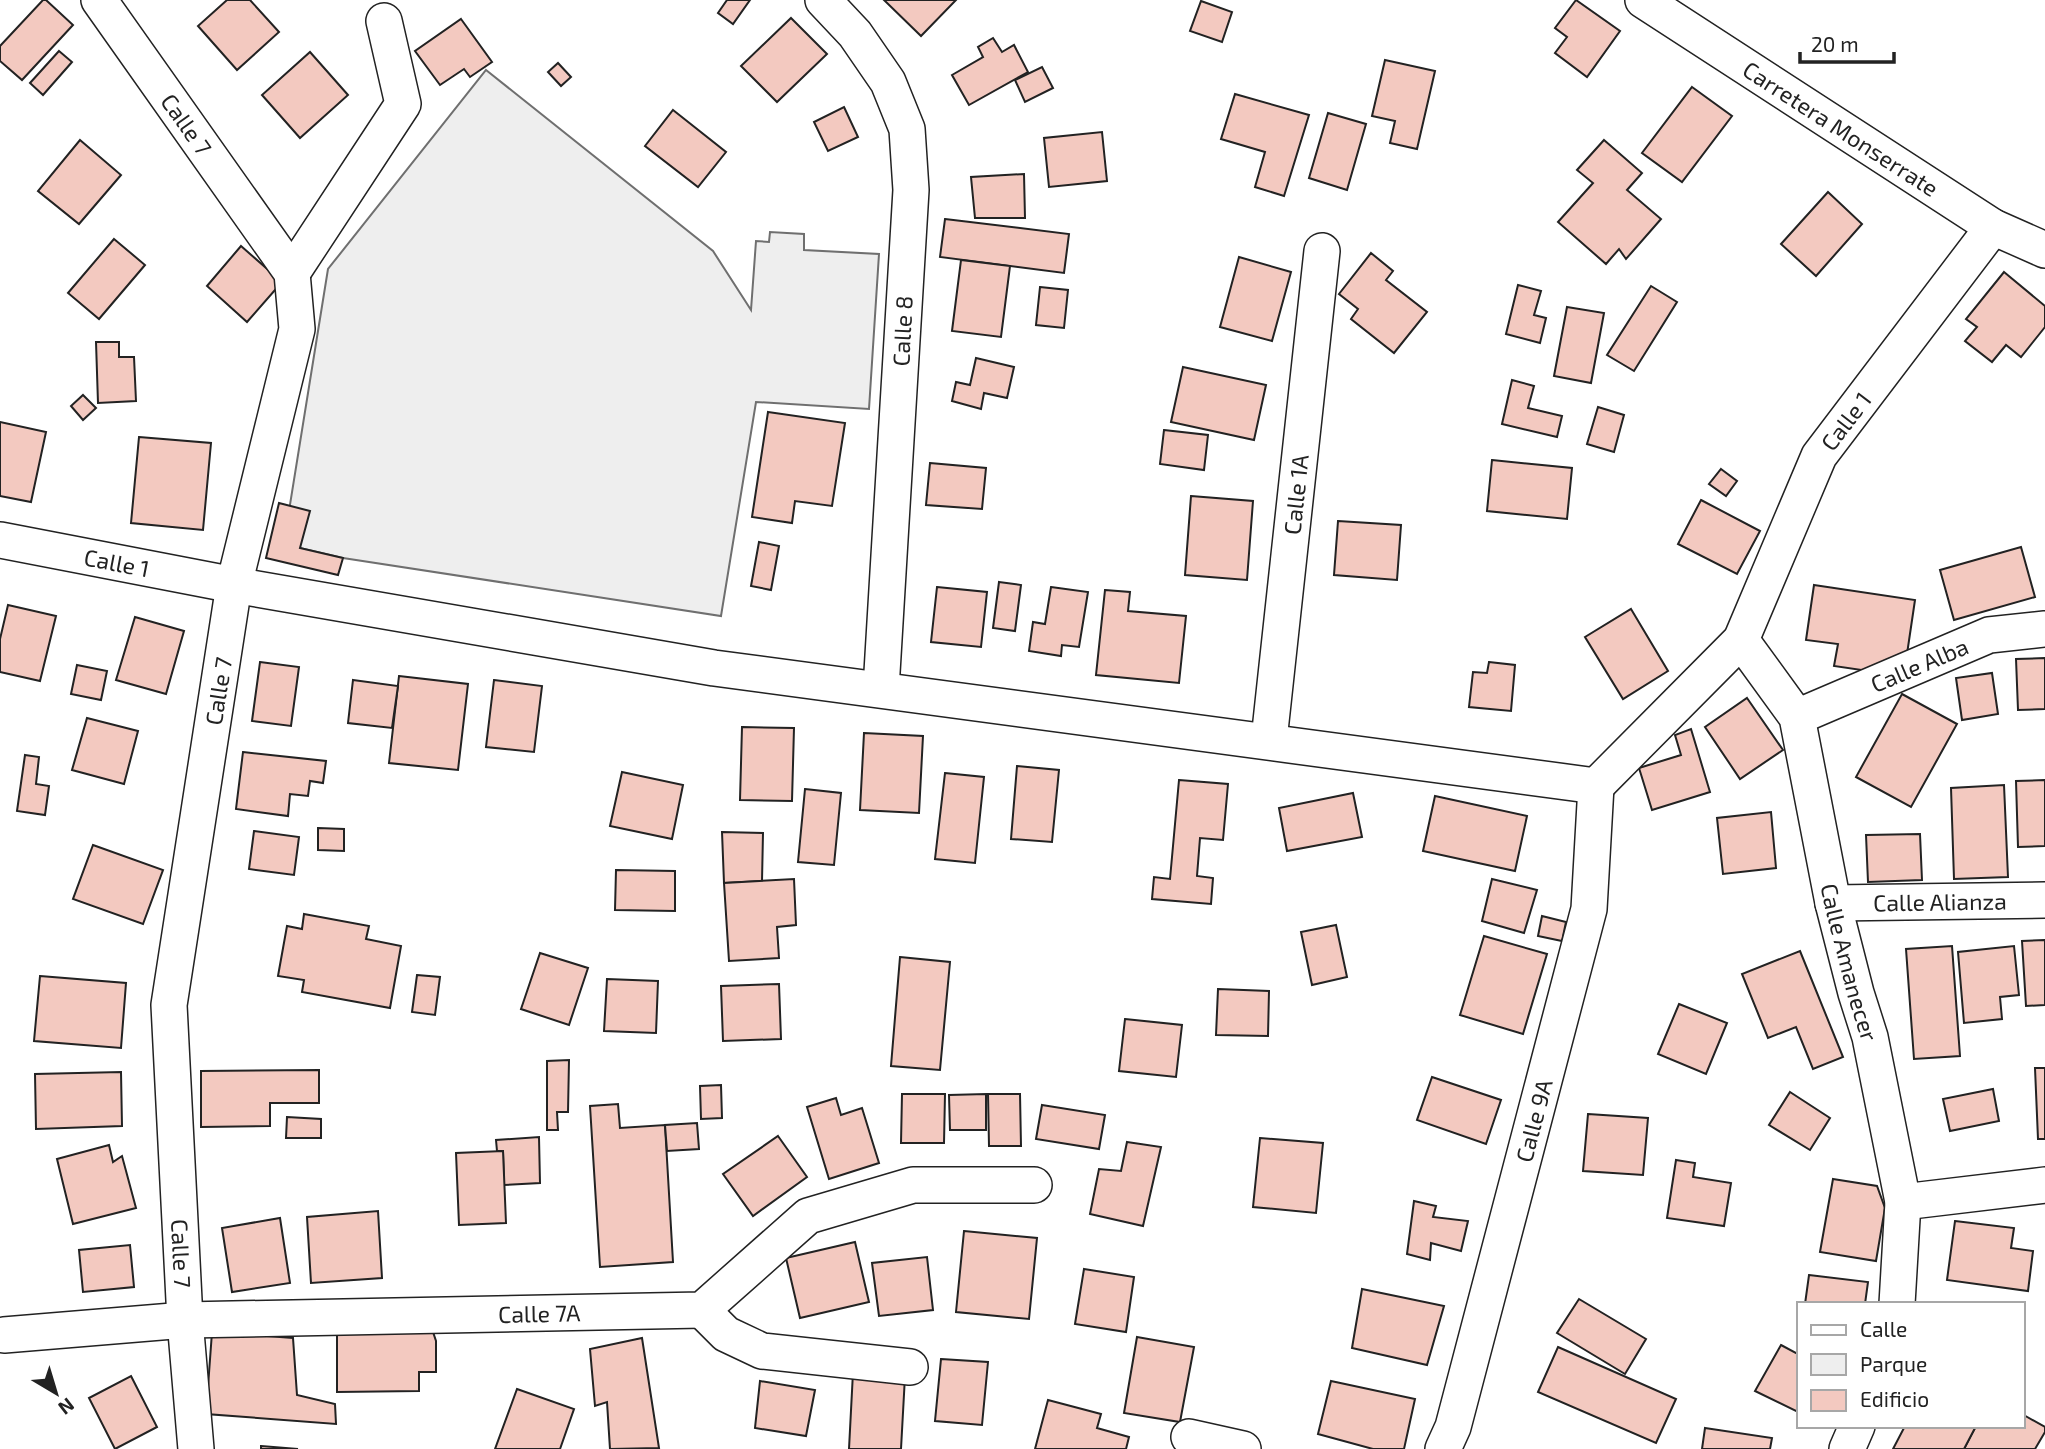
<svg xmlns="http://www.w3.org/2000/svg" width="2045" height="1449" font-family="'Exo 2',sans-serif">
<rect width="100%" height="100%" fill="#fff"/>
<polygon fill="#eee" stroke="#6f6f6f" stroke-width="2" points="486,70 713,251 751,310 756,241 769,242 770,232 804,234 804,250 879,254 869,409 756,402 721,616 343,558 300,548 283,548 328,269"/>
<g fill="#f3c9c0" stroke="#222" stroke-width="2">
<polygon points="43,0 46,0 73,25 22,80 0,61 0,46"/>
<polygon points="227,0 250,0 279,32 237,70 198,26"/>
<polygon points="727,0 750,0 733,24 718,13"/>
<polygon points="884,0 956,0 921,36"/>
<polygon points="1576,0 1620,31 1587,77 1555,53 1567,37 1555,28"/>
<polygon points="1201,1 1232,12 1222,42 1190,31"/>
<polygon points="791,18 827,54 777,102 741,66"/>
<polygon points="461,19 492,62 470,77 464,69 440,85 415,51"/>
<polygon points="993,38 1002,52 1014,45 1028,72 969,105 952,75 983,57 978,47"/>
<polygon points="59,51 72,62 43,95 30,83"/>
<polygon points="310,52 348,95 300,138 262,95"/>
<polygon points="1385,60 1435,71 1417,149 1390,143 1395,121 1372,116"/>
<polygon points="558,63 571,77 561,86 548,72"/>
<polygon points="1042,67 1053,88 1025,102 1015,80"/>
<polygon points="1692,87 1732,116 1682,182 1642,153"/>
<polygon points="1235,94 1309,115 1284,196 1255,187 1265,152 1221,139"/>
<polygon points="844,107 858,137 828,151 814,122"/>
<polygon points="673,110 726,152 698,187 645,146"/>
<polygon points="1328,113 1366,124 1347,190 1309,178"/>
<polygon points="1102,132 1107,181 1049,187 1044,138"/>
<polygon points="80,140 121,175 79,224 38,191"/>
<polygon points="1604,140 1642,173 1627,190 1661,219 1626,259 1619,249 1606,264 1558,222 1593,183 1577,170"/>
<polygon points="1024,174 1025,218 975,218 971,177"/>
<polygon points="1828,192 1862,224 1816,276 1781,244"/>
<polygon points="945,219 1069,234 1064,273 940,257"/>
<polygon points="114,239 145,265 99,319 68,293"/>
<polygon points="241,246 282,282 247,322 207,286"/>
<polygon points="1371,253 1393,271 1386,280 1427,312 1394,353 1351,319 1358,309 1339,294"/>
<polygon points="1239,257 1291,272 1272,341 1220,327"/>
<polygon points="961,260 1010,266 1001,337 952,331"/>
<polygon points="2004,272 2045,306 2045,327 2021,357 2006,345 1992,362 1965,341 1977,327 1966,319"/>
<polygon points="1518,285 1541,291 1534,315 1546,318 1540,343 1506,334"/>
<polygon points="1651,286 1677,302 1634,371 1607,355"/>
<polygon points="1040,287 1068,290 1064,328 1036,325"/>
<polygon points="1567,307 1604,313 1591,383 1554,376"/>
<polygon points="96,342 119,342 119,357 134,357 136,401 98,403"/>
<polygon points="976,358 1014,367 1007,398 984,393 981,409 952,401 956,382 970,385"/>
<polygon points="1183,367 1266,385 1254,440 1171,422"/>
<polygon points="1512,380 1534,386 1528,408 1562,416 1557,437 1502,424"/>
<polygon points="83,395 96,408 83,420 71,406"/>
<polygon points="1598,407 1624,415 1614,452 1587,444"/>
<polygon points="768,412 845,423 832,506 795,501 792,523 752,517"/>
<polygon points="0,422 46,432 31,502 0,496"/>
<polygon points="1164,430 1208,435 1204,470 1160,464"/>
<polygon points="139,437 211,443 203,530 131,523"/>
<polygon points="1492,460 1572,468 1567,519 1487,511"/>
<polygon points="930,463 986,468 982,509 926,505"/>
<polygon points="1721,469 1737,481 1726,496 1709,484"/>
<polygon points="1191,496 1253,501 1247,580 1185,575"/>
<polygon points="1701,500 1760,531 1737,574 1678,544"/>
<polygon points="279,503 310,511 300,548 343,558 338,575 266,558"/>
<polygon points="1338,521 1401,525 1397,580 1334,575"/>
<polygon points="759,542 779,546 771,590 751,586"/>
<polygon points="2021,547 2035,597 1954,620 1940,570"/>
<polygon points="999,582 1021,585 1015,631 993,628"/>
<polygon points="1814,585 1915,600 1907,654 1875,672 1834,666 1838,644 1806,640"/>
<polygon points="937,587 987,592 981,647 931,642"/>
<polygon points="1051,587 1088,592 1079,647 1062,645 1061,656 1029,651 1033,622 1045,624"/>
<polygon points="1105,590 1130,592 1128,611 1186,616 1179,683 1096,675"/>
<polygon points="8,605 56,616 40,681 0,672 0,639"/>
<polygon points="1631,609 1668,671 1623,699 1585,637"/>
<polygon points="135,617 184,631 166,694 116,680"/>
<polygon points="2045,658 2045,709 2018,710 2016,659"/>
<polygon points="260,662 299,667 291,726 252,721"/>
<polygon points="1489,662 1515,665 1511,711 1469,707 1473,672 1487,673"/>
<polygon points="77,665 107,671 101,700 71,694"/>
<polygon points="1992,673 1998,714 1962,720 1956,678"/>
<polygon points="399,676 468,684 458,770 389,763"/>
<polygon points="353,680 398,686 392,728 348,723"/>
<polygon points="494,680 542,686 534,752 486,747"/>
<polygon points="1902,694 1957,724 1911,807 1856,777"/>
<polygon points="1747,698 1783,750 1740,779 1705,727"/>
<polygon points="87,718 138,731 124,784 72,770"/>
<polygon points="742,727 794,728 792,801 740,800"/>
<polygon points="1691,729 1710,792 1652,810 1639,768 1681,755 1675,735"/>
<polygon points="864,733 923,736 919,813 860,810"/>
<polygon points="243,752 326,761 323,783 310,781 308,796 290,794 288,816 236,809"/>
<polygon points="25,755 39,757 36,784 49,786 45,815 17,811"/>
<polygon points="1017,766 1059,770 1052,842 1011,839"/>
<polygon points="622,772 683,785 672,839 610,826"/>
<polygon points="945,773 984,777 975,863 935,859"/>
<polygon points="1179,780 1228,784 1223,840 1200,838 1197,876 1213,878 1211,904 1152,899 1154,877 1170,879"/>
<polygon points="2045,780 2045,846 2018,847 2016,781"/>
<polygon points="2004,785 2008,877 1954,879 1951,788"/>
<polygon points="805,789 841,793 834,865 798,862"/>
<polygon points="1353,793 1362,837 1287,851 1279,808"/>
<polygon points="1435,796 1527,816 1515,871 1423,851"/>
<polygon points="1771,812 1776,868 1723,874 1717,818"/>
<polygon points="318,828 344,829 344,851 318,850"/>
<polygon points="254,831 299,837 294,875 249,869"/>
<polygon points="722,832 763,833 762,881 724,883"/>
<polygon points="1920,834 1922,880 1868,882 1866,835"/>
<polygon points="93,845 163,870 143,924 73,899"/>
<polygon points="616,870 675,871 675,911 615,910"/>
<polygon points="794,879 796,925 777,927 779,958 729,961 724,883"/>
<polygon points="1492,879 1537,890 1524,933 1482,921"/>
<polygon points="304,914 369,926 366,939 401,946 390,1008 302,992 304,980 278,976 287,926 302,929"/>
<polygon points="1542,916 1566,922 1562,941 1538,936"/>
<polygon points="1336,925 1347,977 1312,985 1301,932"/>
<polygon points="1484,936 1547,954 1523,1034 1460,1015"/>
<polygon points="2045,940 2045,1005 2026,1006 2022,941"/>
<polygon points="1952,946 1960,1056 1914,1059 1906,949"/>
<polygon points="2014,946 2019,995 2000,997 2002,1019 1964,1023 1958,952"/>
<polygon points="1800,951 1843,1057 1813,1069 1796,1027 1768,1038 1742,974"/>
<polygon points="540,953 588,968 569,1025 521,1009"/>
<polygon points="900,957 950,962 940,1070 891,1066"/>
<polygon points="417,975 440,977 435,1015 412,1012"/>
<polygon points="40,976 126,983 121,1048 34,1041"/>
<polygon points="607,979 658,981 656,1033 604,1031"/>
<polygon points="779,984 781,1039 723,1041 721,986"/>
<polygon points="1218,989 1269,991 1268,1036 1216,1035"/>
<polygon points="1679,1004 1727,1023 1706,1074 1658,1054"/>
<polygon points="1125,1019 1182,1025 1176,1077 1119,1071"/>
<polygon points="569,1060 568,1112 557,1112 558,1130 547,1130 547,1061"/>
<polygon points="2035,1068 2045,1068 2045,1139 2038,1139"/>
<polygon points="319,1070 319,1103 270,1103 270,1126 201,1127 201,1071"/>
<polygon points="121,1072 122,1126 36,1129 35,1074"/>
<polygon points="1432,1077 1501,1100 1486,1144 1417,1120"/>
<polygon points="721,1085 722,1118 701,1119 700,1086"/>
<polygon points="1993,1089 1999,1121 1950,1131 1943,1099"/>
<polygon points="1790,1092 1830,1118 1810,1150 1769,1125"/>
<polygon points="902,1094 945,1094 944,1143 901,1143"/>
<polygon points="986,1094 986,1130 950,1130 949,1095"/>
<polygon points="988,1094 1020,1094 1021,1146 989,1146"/>
<polygon points="836,1098 841,1115 862,1108 879,1163 829,1179 807,1107"/>
<polygon points="618,1104 620,1128 665,1125 673,1262 600,1267 590,1106"/>
<polygon points="1042,1105 1105,1115 1099,1149 1036,1139"/>
<polygon points="1588,1114 1648,1118 1643,1175 1583,1171"/>
<polygon points="287,1117 321,1119 321,1138 286,1138"/>
<polygon points="697,1123 699,1149 667,1151 665,1125"/>
<polygon points="778,1136 807,1177 753,1216 723,1174"/>
<polygon points="539,1137 540,1183 504,1185 503,1151 497,1151 496,1140"/>
<polygon points="1260,1138 1323,1143 1316,1213 1253,1207"/>
<polygon points="1127,1142 1161,1147 1143,1226 1090,1214 1099,1169 1121,1171"/>
<polygon points="109,1145 113,1162 122,1156 136,1208 73,1224 57,1159"/>
<polygon points="503,1151 506,1223 459,1225 456,1153"/>
<polygon points="1676,1160 1695,1163 1693,1177 1731,1183 1724,1226 1667,1218"/>
<polygon points="1833,1179 1877,1186 1885,1208 1876,1261 1820,1252"/>
<polygon points="1414,1201 1436,1206 1433,1217 1468,1221 1461,1251 1431,1243 1430,1260 1407,1254"/>
<polygon points="378,1211 382,1278 311,1283 307,1217"/>
<polygon points="280,1218 290,1283 232,1292 222,1228"/>
<polygon points="1955,1221 2014,1228 2011,1248 2033,1251 2028,1291 1947,1280"/>
<polygon points="964,1231 1037,1238 1029,1319 956,1312"/>
<polygon points="855,1242 869,1302 800,1318 786,1258"/>
<polygon points="130,1245 134,1287 83,1292 79,1250"/>
<polygon points="927,1257 933,1310 879,1316 872,1263"/>
<polygon points="1084,1269 1134,1277 1126,1332 1075,1324"/>
<polygon points="1809,1275 1868,1282 1865,1304 1805,1304"/>
<polygon points="1362,1289 1444,1306 1427,1365 1352,1348"/>
<polygon points="1579,1299 1646,1339 1625,1374 1557,1333"/>
<polygon points="431,1326 436,1341 436,1372 419,1372 419,1391 337,1392 337,1327"/>
<polygon points="212,1332 293,1338 297,1395 335,1404 336,1424 206,1414"/>
<polygon points="1137,1337 1194,1347 1180,1422 1124,1413"/>
<polygon points="642,1338 659,1448 610,1449 607,1402 595,1406 590,1349"/>
<polygon points="1781,1345 1798,1354 1798,1412 1755,1391"/>
<polygon points="1558,1347 1676,1399 1656,1443 1538,1392"/>
<polygon points="941,1359 988,1362 982,1425 935,1421"/>
<polygon points="853,1372 905,1376 901,1449 849,1449"/>
<polygon points="131,1376 157,1427 115,1449 89,1398"/>
<polygon points="760,1381 815,1390 806,1436 755,1428"/>
<polygon points="1331,1381 1415,1399 1404,1449 1373,1449 1318,1434"/>
<polygon points="517,1389 574,1409 560,1449 495,1449"/>
<polygon points="1048,1400 1101,1414 1097,1428 1129,1437 1126,1449 1035,1449"/>
<polygon points="2022,1414 2045,1427 2045,1432 2035,1449 1964,1449 1976,1426 2022,1426"/>
<polygon points="1905,1426 1973,1426 1975,1428 1964,1449 1893,1449"/>
<polygon points="1705,1428 1772,1438 1770,1449 1702,1449"/>
<polygon points="261,1446 298,1449 261,1449"/>
</g>
<g fill="none" stroke-linecap="round" stroke-linejoin="round">
<g stroke="#222" stroke-width="38">
<g id="minor">
<path id="s1" d="M 99,0 L 292,273 L 297,329 L 234,585 L 169,1005 L 185,1320 L 196,1449"/>
<polyline points="823,0 855,34 888,82 907,129 911,190 881,689"/>
<path id="s2" d="M 1643,0 L 1993,227 L 2045,250"/>
<polyline points="292,273 403,104 384,21"/>
<path id="s3" d="M 0,540 L 234,585 L 714,668 L 1596,786 L 1741,640 L 1819,456 L 1993,227"/>
<path id="s4" d="M 1741,640 L 1797,717 L 1833,903 L 1856,993 L 1870,1037 L 1903,1202 L 1897,1304"/>
<path id="s5" d="M 1797,717 L 1989,635 L 2045,629"/>
<path id="s6" d="M 1269,740 L 1322,251"/>
<path id="s7" d="M 1833,903 L 2045,900"/>
<polyline points="1903,1202 2045,1185"/>
<polyline points="702,1310 726,1334 762,1351 910,1367"/>
<path id="s8" d="M 4,1335 L 185,1320 L 702,1310 L 808,1216 L 913,1185 L 1034,1185"/>
<polyline points="1189,1437 1243,1449"/>
<path id="s9" d="M 1443,1449 L 1453,1427 L 1589,909 L 1596,786"/>
<polyline points="1847,1449 1857,1426"/>
</g>
</g>
<use href="#minor" stroke="#fff" stroke-width="35"/>
</g>
<g text-anchor="middle" dominant-baseline="central" stroke-width="5" stroke-linejoin="round" paint-order="stroke">
<g font-size="23" fill="#222" stroke="#fff">
<text stroke="none"><textPath href="#s1" startOffset="152">Calle 7</textPath></text>
<text stroke="none"><textPath href="#s2" startOffset="236">Carretera Monserrate</textPath></text>
<text transform="translate(902 331) rotate(-87)">Calle 8</text>
<text stroke="none"><textPath href="#s3" startOffset="2065">Calle 1</textPath></text>
<text stroke="none"><textPath href="#s6" startOffset="247">Calle 1A</textPath></text>
<text stroke="none"><textPath href="#s3" startOffset="119">Calle 1</textPath></text>
<text stroke="none"><textPath href="#s5" startOffset="133">Calle Alba</textPath></text>
<text transform="translate(218 691) rotate(-81)">Calle 7</text>
<text stroke="none"><textPath href="#s7" startOffset="107">Calle Alianza</textPath></text>
<text stroke="none"><textPath href="#s4" startOffset="346">Calle Amanecer</textPath></text>
<text stroke="none"><textPath href="#s9" startOffset="341">Calle 9A</textPath></text>
<text stroke="none"><textPath href="#s1" startOffset="1328">Calle 7</textPath></text>
<text stroke="none"><textPath href="#s8" startOffset="536">Calle 7A</textPath></text>
</g>
</g>
<rect x="1797" y="1302" width="228" height="126" fill="#ffffff" stroke="#a7a7a7" stroke-width="2"/>
<rect x="1811" y="1325" width="35" height="10" fill="#ffffff" stroke="#a7a7a7" stroke-width="2"/>
<text x="1860" y="1337" font-size="21" fill="#222222">Calle</text>
<rect x="1811" y="1354" width="35" height="21" fill="#eeeeee" stroke="#a7a7a7" stroke-width="2"/>
<text x="1860" y="1372" font-size="21" fill="#222222">Parque</text>
<rect x="1811" y="1390" width="35" height="21" fill="#f3c9c0" stroke="#a7a7a7" stroke-width="2"/>
<text x="1860" y="1407" font-size="21" fill="#222222">Edificio</text>
<g transform="translate(56 1393) rotate(142)" stroke="#ffffff" stroke-width="5" paint-order="stroke">
<path d="M0-5L12 26L0 18L-12 26Z" fill="#222222"/>
<text y="-10" font-size="19" font-weight="bold" text-anchor="middle" fill="#222222">N</text>
</g>
<path d="M1800 52v10h94v-10" fill="none" stroke="#222222" stroke-width="3.5"/>
<text x="1811" y="52" font-size="21" fill="#222222" stroke="#ffffff" stroke-width="5" paint-order="stroke">20 m</text>
</svg>
